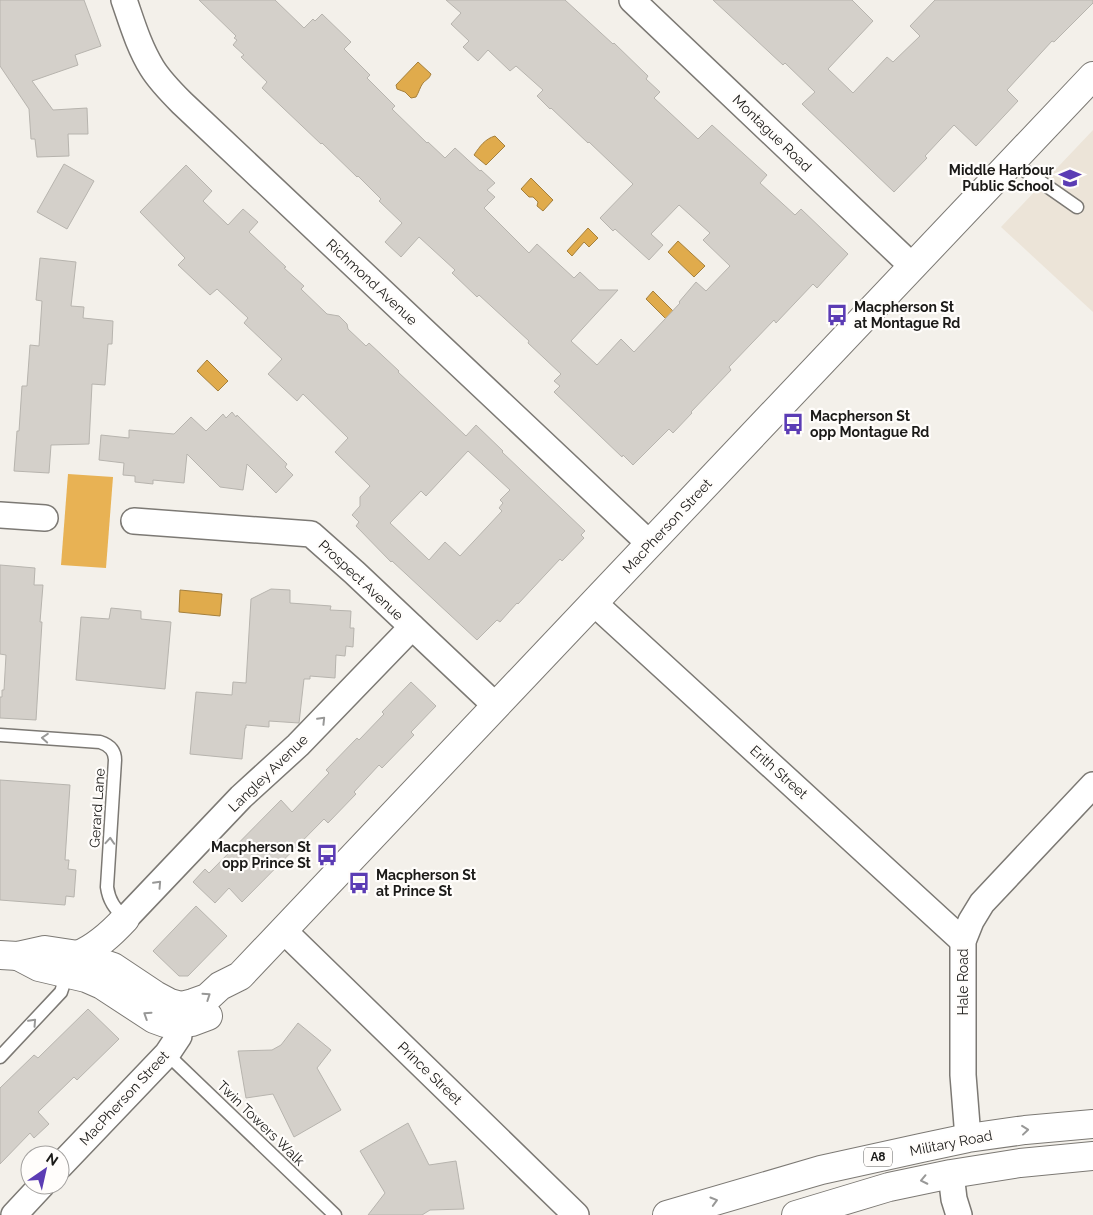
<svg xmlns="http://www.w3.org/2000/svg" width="1093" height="1215" font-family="Raleway,sans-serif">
<rect width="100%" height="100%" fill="#f3f0ea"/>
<polygon fill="#ece4d8" points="1093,130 1093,312 1001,227"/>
<polygon fill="#e8b254" points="68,474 113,477 106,568 61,565"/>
<g fill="#e0ab4c" stroke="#a5803c">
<path d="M 418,62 L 431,74 C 429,79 427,79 423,83 C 420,87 419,92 416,97 L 411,98 L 405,92 L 397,89 L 396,85 Z"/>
<path d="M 495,136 L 505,146 L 486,165 L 474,155 C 480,146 485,139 495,136 Z"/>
<polygon points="531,178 553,200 543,211 537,206 538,202 533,197 529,197 521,189"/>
<polygon points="588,228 598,238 589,247 584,242 572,256 567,251"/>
<polygon points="678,241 705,266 694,277 668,252"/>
<polygon points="653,291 678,316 671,324 646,299"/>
<polygon points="207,360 228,381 218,391 197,371"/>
<polygon points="180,590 222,594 220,616 179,612"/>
</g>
<g fill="#d4d0ca" stroke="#b7b4ae" fill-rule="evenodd">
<polygon points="0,0 84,0 101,46 75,55 78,65 32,81 53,110 87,108 88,134 68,134 69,156 37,157 35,139 31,139 29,109 0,66"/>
<polygon points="199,0 275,0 304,28 313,19 315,21 322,14 351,42 344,49 370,75 367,78 395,106 392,109 427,143 428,142 445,158 455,148 480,171 481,170 495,183 487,190 495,197 484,208 529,253 537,244 574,278 580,272 599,290 618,290 571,341 597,365 621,339 634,352 680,303 679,302 696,282 706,291 730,266 703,240 710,233 679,205 651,234 663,245 649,260 615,229 613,231 600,218 633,184 589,142 588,143 551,108 550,109 537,96 543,90 516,66 510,71 488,50 478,61 463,47 469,41 451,24 461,13 446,0 565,0 613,44 614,43 648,76 646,79 660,92 654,98 698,139 712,125 767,175 760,183 795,215 801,209 848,254 817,288 813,284 776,323 774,320 729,367 731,370 691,412 692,413 673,433 669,429 633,465 623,455 622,457 554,392 560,386 554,381 561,374 528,343 529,341 479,295 477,297 452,273 455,270 419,237 401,257 385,242 402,223 379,201 381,199 358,176 357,177 322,143 321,144 262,88 267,82 241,57 244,55 233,45 237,40 234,38 236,36"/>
<polygon points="713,0 852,0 873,21 828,69 853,93 887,57 893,62 920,36 910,26 935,0 1093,0 1093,3 1054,42 1052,41 1007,90 1018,101 976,146 954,125 925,156 927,158 894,192 802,104 815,92 785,63 783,65"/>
<polygon points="64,164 94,181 67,229 37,212"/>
<path d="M 186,165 L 212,191 L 203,201 L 228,225 L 243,209 L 258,222 L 249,232 L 286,267 L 284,268 L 304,286 L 301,289 L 327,314 L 339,316 L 347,324 L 348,329 L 366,346 L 369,343 L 399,371 L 398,372 L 466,436 L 476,425 L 503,451 L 502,452 L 585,531 L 581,535 L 584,538 L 562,561 L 560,559 L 518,604 L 517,603 L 500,622 L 497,620 L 477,640 L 392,561 L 391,562 L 356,526 L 359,522 L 352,515 L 360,506 L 360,497 L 370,486 L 335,452 L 348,438 L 303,394 L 297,401 L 268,374 L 282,359 L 244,323 L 248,318 L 217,289 L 210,295 L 178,265 L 185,258 L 140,212 ZM 468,451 L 510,490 L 500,500 L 503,503 L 499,508 L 502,511 L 460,556 L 445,542 L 429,560 L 390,523 L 421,491 L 426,496 Z"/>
<polygon points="40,258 76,262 71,306 84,307 83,318 113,321 112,344 108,344 105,385 92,384 89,444 51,445 49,473 14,471 17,431 19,431 22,386 27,386 30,345 39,346 42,301 36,300"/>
<polygon points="232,412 236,417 237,415 287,464 285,467 293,475 276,493 247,464 243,490 220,487 187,454 184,483 153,480 153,484 135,482 135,476 123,475 124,463 99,460 101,435 129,438 129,430 174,434 191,417 206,431 223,414 226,418"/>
<polygon points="0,565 35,568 34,585 43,585 40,622 42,622 36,720 0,718 0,697 2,697 2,690 4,690 6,655 0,654"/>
<polygon points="271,589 290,590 290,603 331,606 330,610 351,611 350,628 354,628 353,647 346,646 345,656 336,655 335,678 310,676 310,679 304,679 299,723 269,721 269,727 246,725 246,728 245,728 242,759 190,754 196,692 232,695 233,682 246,683 251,599"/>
<polygon points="111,608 141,611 141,619 171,622 165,689 76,680 81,617 109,619"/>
<polygon points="411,682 436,706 411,732 414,735 382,768 379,765 354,792 356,794 328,823 324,819 242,902 229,888 215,903 193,882 205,869 209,873 281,800 292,812 329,773 326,770 357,738 359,740 384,714 382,712"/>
<polygon points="0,780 70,785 65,860 69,860 68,869 76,870 74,897 66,896 65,905 0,900"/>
<polygon points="196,906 227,936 188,976 179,976 153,951"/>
<polygon points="88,1009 119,1039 77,1080 74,1077 38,1112 49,1124 34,1138 30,1133 0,1164 0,1088 34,1055 38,1058"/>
<polygon points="298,1023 331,1050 317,1068 341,1110 294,1137 273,1094 246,1098 238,1051 272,1050 281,1045"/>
<polygon points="408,1123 429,1165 456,1161 464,1209 430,1210 422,1215 368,1215 385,1193 360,1151"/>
</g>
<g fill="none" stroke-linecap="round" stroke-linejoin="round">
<g stroke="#7c7974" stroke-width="15">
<g id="service">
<polyline points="1011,161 1077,207"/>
<path d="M 0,735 L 100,742 C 109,745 115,750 115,760 L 107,887 C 109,902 116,909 125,919"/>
<polyline points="167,1054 335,1215"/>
<path d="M 0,1057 L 61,992 C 64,985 64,979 60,972"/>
</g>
</g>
<g stroke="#7c7974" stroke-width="28">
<g id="minor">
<path d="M 124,0 C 132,23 139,47 152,68 C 160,81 171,92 182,103 L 650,544"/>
<polyline points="632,0 912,266"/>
<polyline points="0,515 45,518"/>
<polyline points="134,521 311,534 355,573 496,706"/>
<polyline points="594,603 963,941"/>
<polyline points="125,919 241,797 298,745 412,627"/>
<polyline points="284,931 576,1215"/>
<polyline points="968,1138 963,1075 963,941 971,921 982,903 1093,785"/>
<polyline points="60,1166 167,1054 179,1036 179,1024"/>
<polyline points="951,1174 954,1199 959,1215"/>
<polyline points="14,1215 42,1185"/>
</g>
</g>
<g stroke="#7c7974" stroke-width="30">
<g id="secondary">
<polyline points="0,955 18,956 45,950 78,955 113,967 155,995 170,1003 181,1006 193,1003 207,998 220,986 240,976 1093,76"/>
<path d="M 78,955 C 97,947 111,934 125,919"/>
<polyline points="18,956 39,967 86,978 102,985 154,1019 165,1023 179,1024 192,1022 208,1016"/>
</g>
</g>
<g stroke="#7c7974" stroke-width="30">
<g id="trunk">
<polyline points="667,1215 821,1170 921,1148 968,1138 1025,1130 1093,1124"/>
<polyline points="796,1215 889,1187 951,1174 1020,1163 1093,1156"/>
</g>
</g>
<use href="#service" stroke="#fff" stroke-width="12"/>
<use href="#minor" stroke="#fff" stroke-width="25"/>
<use href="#secondary" stroke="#fff" stroke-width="28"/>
<use href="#trunk" stroke="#fff" stroke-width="28"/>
</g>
<defs><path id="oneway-chevron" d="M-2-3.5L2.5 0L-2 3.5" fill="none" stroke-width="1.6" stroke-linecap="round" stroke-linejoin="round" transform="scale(1.25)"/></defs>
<g stroke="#989897">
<use href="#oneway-chevron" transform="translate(322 720) rotate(-46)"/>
<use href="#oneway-chevron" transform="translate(45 738) rotate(-176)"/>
<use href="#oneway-chevron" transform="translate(110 841) rotate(-86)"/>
<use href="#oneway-chevron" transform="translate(158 884) rotate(-47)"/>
<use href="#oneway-chevron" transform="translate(207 996) rotate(-34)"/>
<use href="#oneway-chevron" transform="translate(147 1015) rotate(-147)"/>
<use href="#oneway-chevron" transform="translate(33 1022) rotate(-47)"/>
<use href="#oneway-chevron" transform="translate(1025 1130) rotate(-6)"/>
<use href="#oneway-chevron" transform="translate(924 1180) rotate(168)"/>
<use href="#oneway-chevron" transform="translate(714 1201) rotate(-16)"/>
</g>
<defs>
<g id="school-bare" transform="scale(1.725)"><path d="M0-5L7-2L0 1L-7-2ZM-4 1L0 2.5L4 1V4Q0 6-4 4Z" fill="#5b3cb4" stroke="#fffdfb" stroke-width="2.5" paint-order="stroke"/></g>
<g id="bus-bare" transform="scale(1.725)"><path d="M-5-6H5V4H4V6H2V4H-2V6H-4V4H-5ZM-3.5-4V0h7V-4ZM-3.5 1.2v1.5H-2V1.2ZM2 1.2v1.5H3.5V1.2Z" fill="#5b3cb4" stroke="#fffdfb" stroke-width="2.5" paint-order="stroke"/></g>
</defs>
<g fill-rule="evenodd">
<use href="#school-bare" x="1070" y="178"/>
<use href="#bus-bare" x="837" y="315"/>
<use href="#bus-bare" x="793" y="424"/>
<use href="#bus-bare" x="327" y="855"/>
<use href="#bus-bare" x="359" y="883"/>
</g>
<g text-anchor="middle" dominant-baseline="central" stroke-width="4.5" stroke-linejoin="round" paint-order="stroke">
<rect fill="#fffdfb" stroke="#5f5e5c" stroke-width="1" x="864" y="1147.5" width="28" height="19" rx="4"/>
<g font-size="12" font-weight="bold" fill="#1b1a18">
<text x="878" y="1157">A8</text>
</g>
<g font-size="14" fill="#1b1a18" stroke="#fffdfb">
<text transform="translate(772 133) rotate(44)">Montague Road</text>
<text transform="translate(372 282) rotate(43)">Richmond Avenue</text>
<text transform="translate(667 526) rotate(-47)">MacPherson Street</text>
<text transform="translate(361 580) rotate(43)">Prospect Avenue</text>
<text transform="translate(779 772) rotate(42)">Erith Street</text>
<text transform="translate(268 773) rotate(-44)">Langley Avenue</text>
<text transform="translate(97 808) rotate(-86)">Gerard Lane</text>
<text transform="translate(963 982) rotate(-90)">Hale Road</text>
<text transform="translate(430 1073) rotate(44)">Prince Street</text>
<text transform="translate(124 1098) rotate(-47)">MacPherson Street</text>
<text transform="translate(261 1123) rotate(44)">Twin Towers Walk</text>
<text transform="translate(951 1143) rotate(-11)">Military Road</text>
</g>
<g font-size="14" font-weight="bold" fill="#1b1a18" stroke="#fffdfb" text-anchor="start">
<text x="1054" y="170" text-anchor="end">Middle Harbour<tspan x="1054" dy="16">Public School</tspan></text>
<text x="854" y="307">Macpherson St<tspan x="854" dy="16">at Montague Rd</tspan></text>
<text x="810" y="416">Macpherson St<tspan x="810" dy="16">opp Montague Rd</tspan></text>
<text x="311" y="847" text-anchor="end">Macpherson St<tspan x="311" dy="16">opp Prince St</tspan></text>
<text x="376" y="875">Macpherson St<tspan x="376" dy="16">at Prince St</tspan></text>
</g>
</g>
<g transform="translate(45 1170) rotate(34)"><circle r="24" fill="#fffdfb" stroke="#a4a2a0"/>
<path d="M0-4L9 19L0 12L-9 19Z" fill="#5b3cb4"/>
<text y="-8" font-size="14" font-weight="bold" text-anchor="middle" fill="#1b1a18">N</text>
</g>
</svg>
